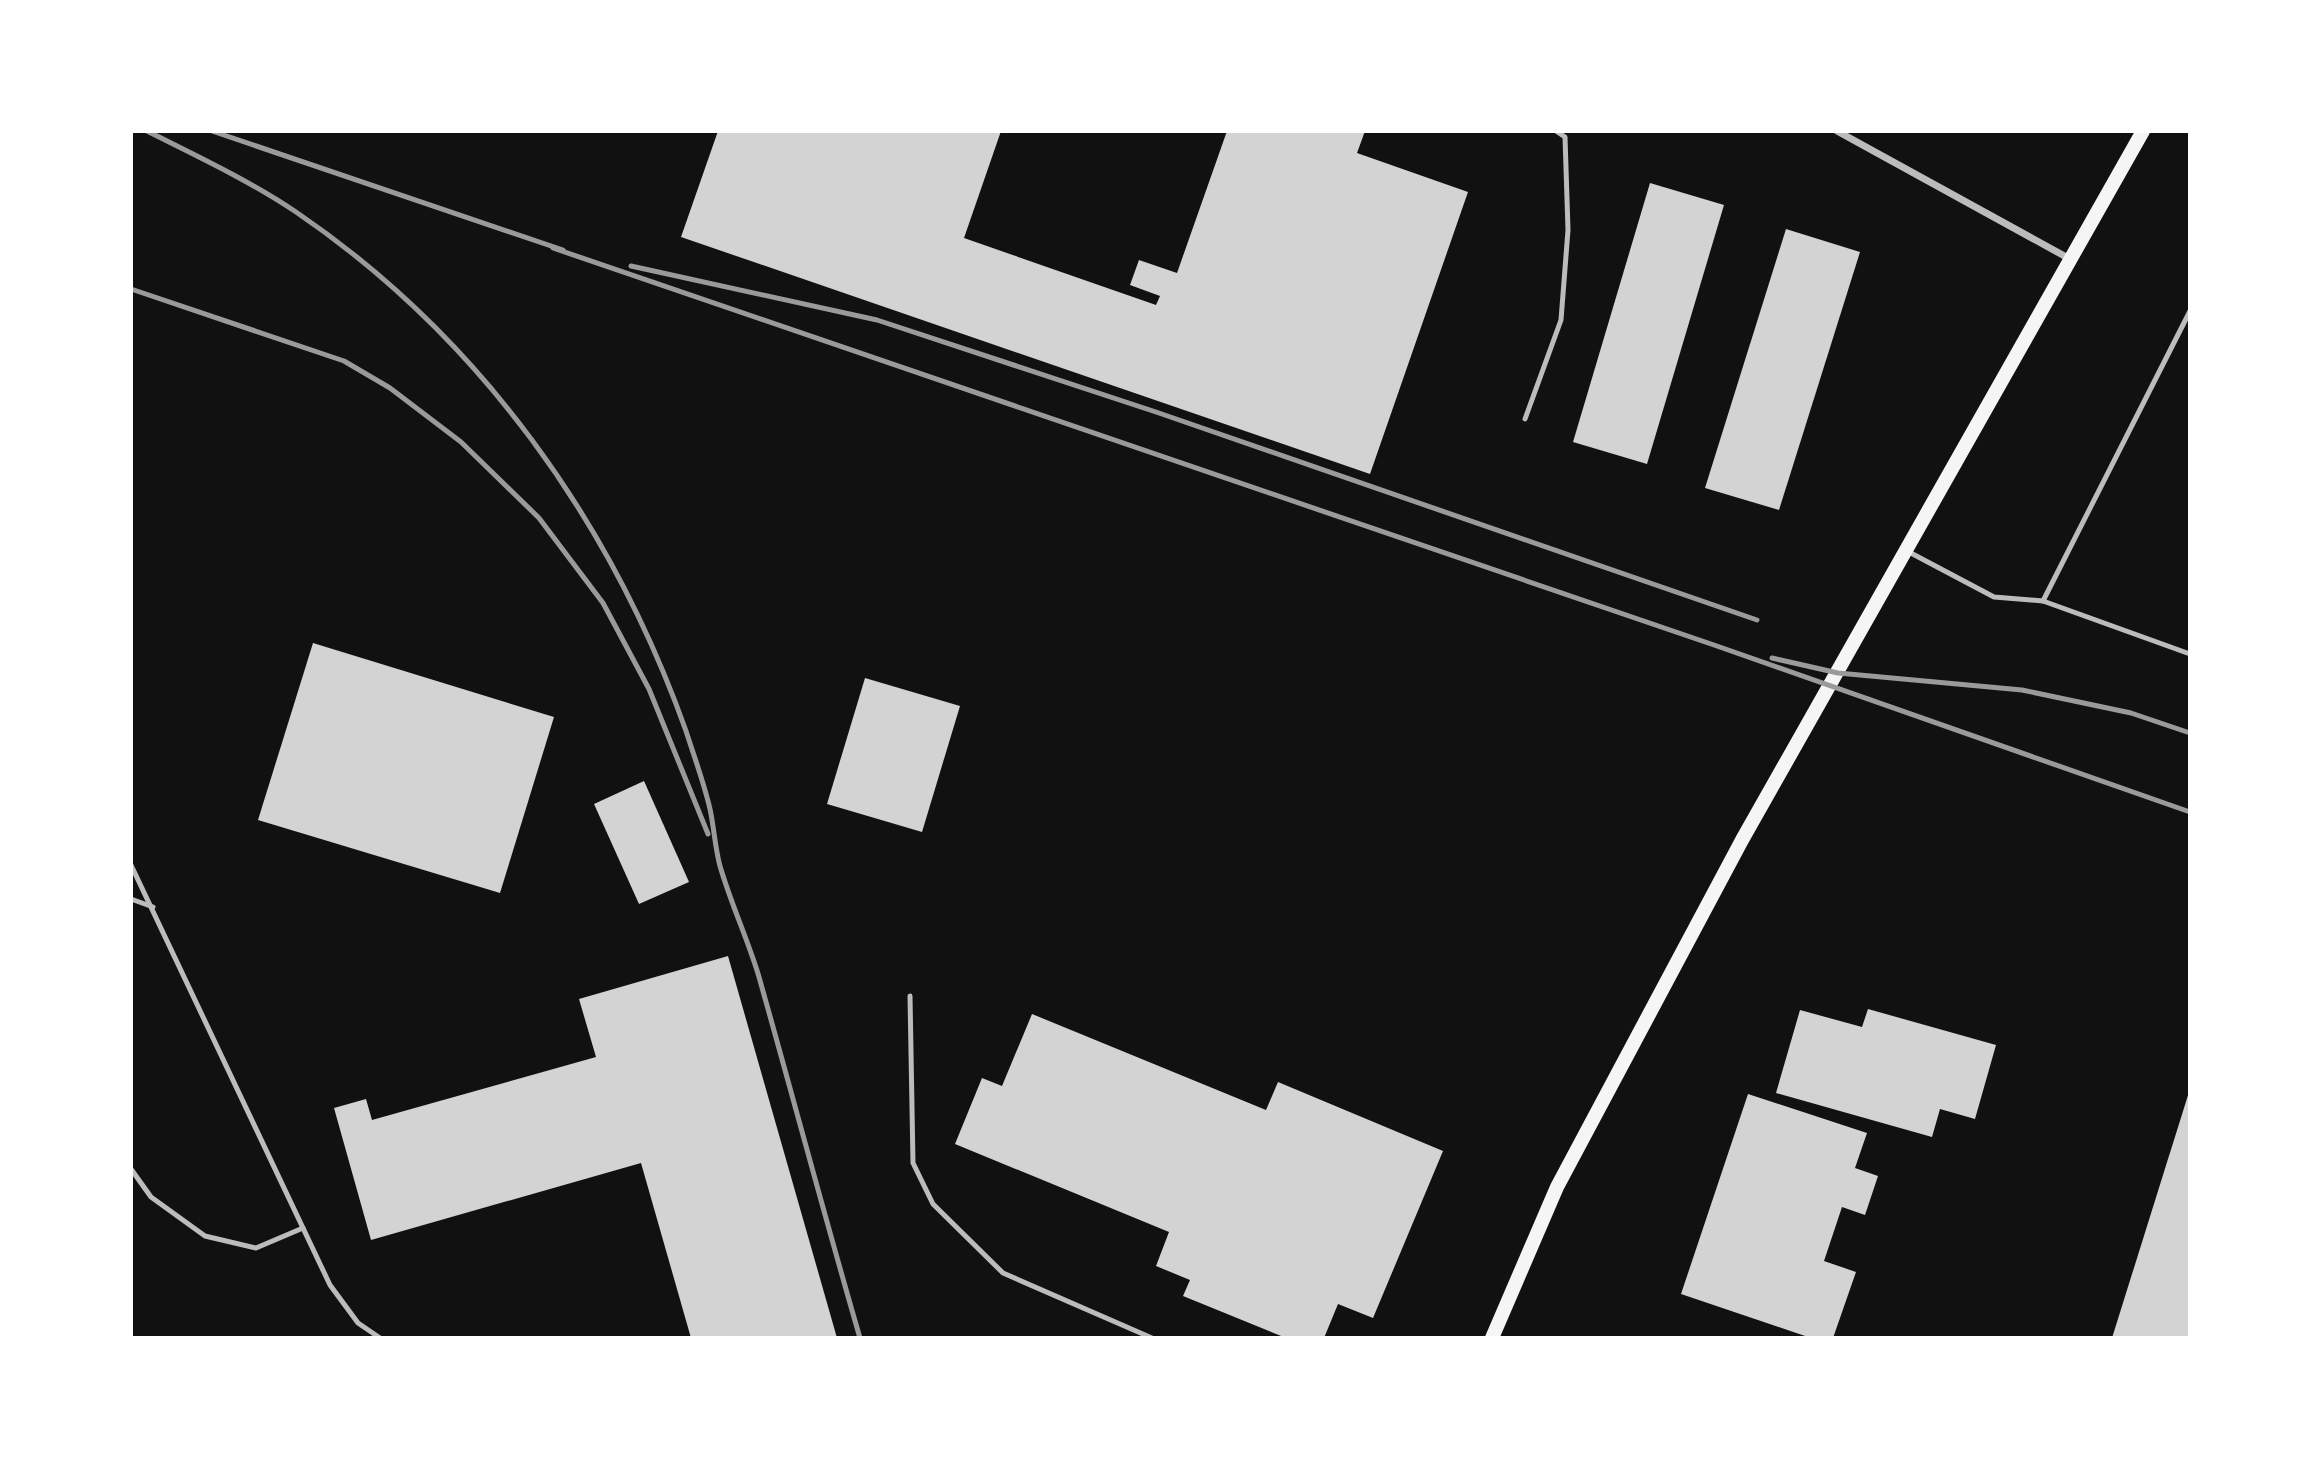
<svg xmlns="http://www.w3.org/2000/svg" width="2321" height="1469" font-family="'Fira Sans',sans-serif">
<rect width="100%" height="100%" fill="#111"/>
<g fill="#d3d3d3">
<polygon points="718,131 1001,131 964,238 1156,305 1160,296 1130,285 1139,260 1177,273 1227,131 1365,131 1357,153 1468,192 1370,474 681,237"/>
<polygon points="1650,183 1724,205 1647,464 1573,442"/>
<polygon points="1786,229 1860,252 1779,510 1705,488"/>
<polygon points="313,643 554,717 500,893 258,820"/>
<polygon points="865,678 960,706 922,832 827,804"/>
<polygon points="644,781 689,882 639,904 594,804"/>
<polygon points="728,956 837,1338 691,1338 641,1163 371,1240 334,1108 366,1099 372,1120 596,1057 579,999"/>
<polygon points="1868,1009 1996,1045 1975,1119 1940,1109 1932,1137 1776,1093 1800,1010 1862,1027"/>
<polygon points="1032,1014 1266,1110 1278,1082 1443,1151 1373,1318 1338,1304 1324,1338 1286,1338 1183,1296 1190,1280 1156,1266 1169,1232 955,1144 982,1078 1002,1086"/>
<polygon points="2189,1092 2190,1338 2112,1338"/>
<polygon points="1748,1094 1867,1133 1855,1168 1878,1176 1865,1215 1842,1207 1824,1261 1856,1272 1833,1338 1811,1338 1681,1294"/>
</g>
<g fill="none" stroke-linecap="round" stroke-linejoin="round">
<g stroke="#bcbcbc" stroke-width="5">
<polyline points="2190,311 2043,601 2190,654"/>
<polyline points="1525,419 1561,320 1568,230 1565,137 1556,131"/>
<polyline points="1907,551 1994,597 2043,601"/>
<polyline points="131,865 330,1285 358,1323 380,1338"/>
<polyline points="131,899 153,907"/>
<polyline points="910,996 913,1163 933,1204 1003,1273 1152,1338"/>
<polyline points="131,1169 151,1197 205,1236 256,1248 303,1228"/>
</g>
<polyline stroke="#bcbcbc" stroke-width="7" points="1837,131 2070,259"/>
<polyline stroke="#f5f5f5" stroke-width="14" points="1492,1338 1557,1187 1742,840 2143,131"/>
<g stroke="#9a9a9a" stroke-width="5">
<path d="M 147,131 C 197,156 250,181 296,212 C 480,337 612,523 686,731 C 694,756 704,783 710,809 C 714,827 715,848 720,866 C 731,904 748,940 759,977 C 793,1097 825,1218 860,1338"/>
<polyline points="212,131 563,250"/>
<polyline points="553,248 1714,645 2190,812"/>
<polyline points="631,266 877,320 1156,412 1757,620"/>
<polyline points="131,289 344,361 390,388 461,442 539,518 603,603 649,689 708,834"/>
<polyline points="1772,658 1838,673 2022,690 2131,713 2190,733"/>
</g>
</g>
<rect width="2321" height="1469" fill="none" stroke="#ffffff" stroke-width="266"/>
</svg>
